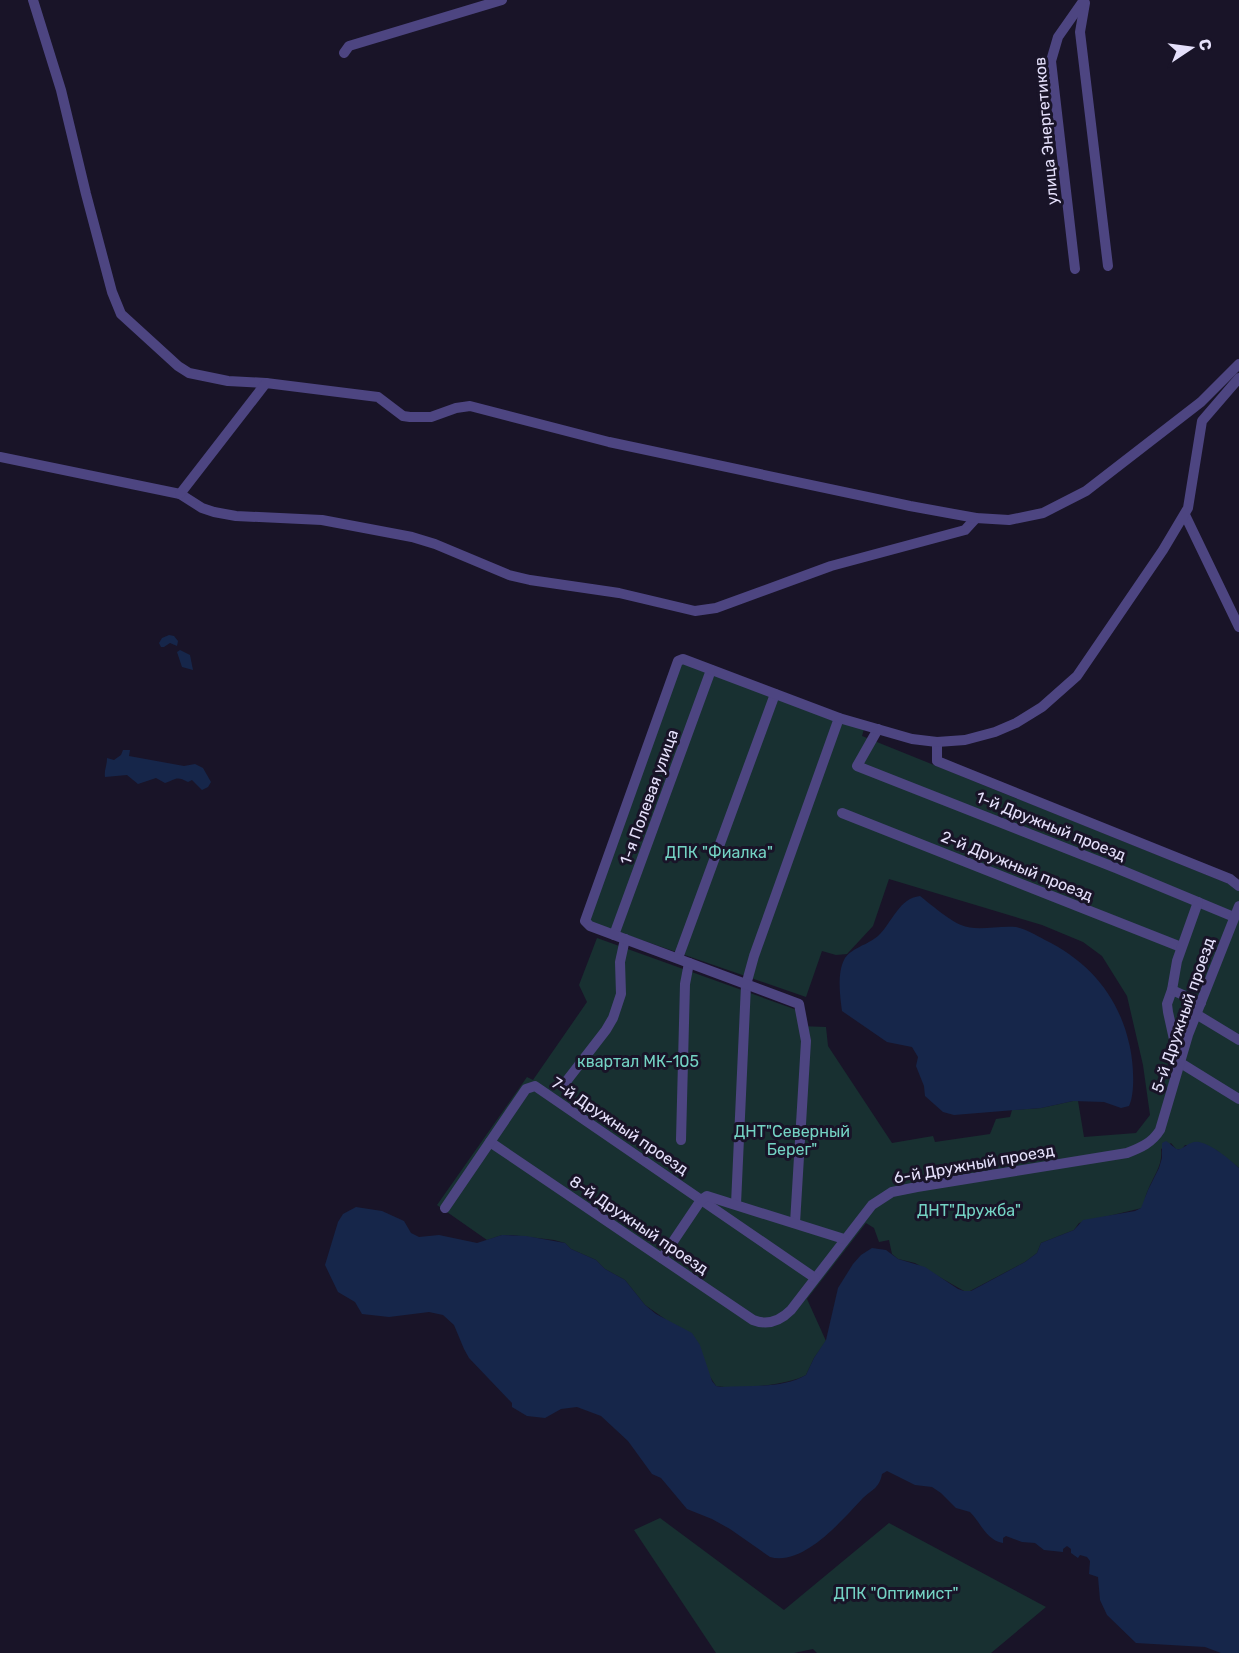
<svg xmlns="http://www.w3.org/2000/svg" width="1239" height="1653" font-family="Rubik,sans-serif">
<rect width="100%" height="100%" fill="#191428"/>
<g fill="#183031">
<path d="M 675,658 L 864,729 L 862,736 L 1239,888 L 1239,1168 L 1216,1150 L 1185,1145 L 1182,1149 L 1176,1149 L 1171,1143 L 1161,1149 C 1163,1165 1154,1175 1148,1190 C 1145,1196 1145,1202 1142,1208 L 1079,1223 L 1074,1230 L 1041,1243 L 1037,1253 L 1025,1262 L 970,1291 L 964,1291 L 915,1263 L 898,1259 L 892,1254 L 889,1240 L 879,1242 L 874,1228 L 866,1223 L 807,1299 L 826,1341 L 814,1358 L 806,1375 C 789,1385 736,1390 716,1386 L 709,1375 L 665,1319 L 645,1305 L 625,1280 L 605,1269 L 596,1260 L 571,1249 L 565,1243 L 554,1240 L 512,1235 L 502,1235 L 487,1240 L 437,1205 L 527,1077 L 533,1080 L 587,1002 L 579,985 L 597,938 L 797,1010 L 799,1026 L 826,1027 L 828,1046 L 892,1143 L 933,1136 L 935,1142 L 990,1134 L 996,1119 L 1010,1117 L 1012,1110 L 1041,1108 L 1073,1101 L 1078,1101 L 1084,1137 L 1136,1133 L 1150,1115 L 1143,1065 L 1127,996 L 1102,956 L 1083,942 L 1042,925 L 889,879 L 873,926 L 847,954 L 836,955 L 822,951 L 806,997 L 581,919 Z"/>
<polygon points="660,1518 784,1610 889,1523 1046,1607 991,1653 817,1653 813,1649 794,1653 716,1653 634,1530"/>
</g>
<g fill="#16264a">
<polygon points="169,635 174,636 178,641 177,646 170,643 164,647 161,647 159,643 162,638"/>
<polygon points="180,650 190,655 193,670 182,667 177,652"/>
<path d="M 123,750 L 130,750 L 129,756 L 184,766 L 195,764 L 203,768 L 211,782 L 208,787 L 202,790 L 192,780 L 188,782 C 176,775 175,780 165,783 L 156,778 L 138,784 L 127,775 L 105,777 C 104,770 107,766 107,758 L 114,760 L 121,755 Z"/>
<path d="M 920,896 C 930,904 949,920 961,925 C 977,932 998,925 1016,927 C 1026,929 1036,935 1045,940 C 1088,961 1118,995 1129,1043 C 1133,1058 1136,1092 1129,1106 L 1121,1108 L 1104,1102 L 1073,1101 L 1041,1108 L 954,1115 L 943,1112 L 925,1096 L 924,1086 L 916,1066 L 918,1057 L 912,1047 L 887,1042 L 842,1011 C 840,996 837,974 844,960 C 850,948 868,945 878,936 C 892,923 899,898 920,896 Z"/>
<path d="M 1166,1141 C 1170,1143 1174,1148 1177,1149 C 1183,1151 1189,1140 1199,1142 C 1213,1145 1228,1158 1239,1168 L 1239,1653 L 1221,1653 L 1205,1647 L 1136,1643 L 1107,1615 L 1100,1600 L 1098,1577 L 1089,1574 L 1090,1561 L 1087,1557 L 1080,1555 L 1078,1558 L 1071,1553 L 1071,1549 L 1067,1546 L 1063,1549 L 1063,1552 L 1044,1550 L 1035,1543 L 1022,1542 L 1006,1536 L 1003,1538 L 1003,1543 C 986,1540 981,1523 970,1512 L 956,1508 L 941,1493 L 932,1487 L 915,1485 L 887,1471 L 882,1474 C 879,1489 872,1489 862,1499 C 841,1521 804,1566 770,1557 L 730,1529 L 712,1519 L 687,1509 L 661,1478 L 652,1474 L 628,1441 L 601,1416 L 577,1407 L 561,1409 L 545,1418 L 527,1416 L 512,1407 L 512,1403 L 469,1358 L 464,1349 L 454,1325 L 443,1315 L 429,1312 L 389,1317 L 362,1314 L 355,1302 L 338,1292 L 325,1265 L 338,1222 L 343,1214 L 356,1207 L 382,1211 L 404,1221 L 411,1233 L 419,1237 L 439,1235 L 477,1243 L 502,1235 L 526,1236 L 565,1243 L 571,1249 L 596,1260 L 605,1269 L 625,1280 L 645,1305 L 656,1314 L 692,1333 L 700,1345 L 712,1381 L 716,1386 L 721,1387 C 749,1385 782,1389 806,1375 L 814,1358 L 826,1340 L 838,1288 L 853,1264 L 861,1255 L 872,1248 L 886,1250 L 898,1259 L 925,1267 L 958,1289 L 964,1291 L 971,1291 L 1025,1262 L 1037,1253 L 1041,1243 L 1074,1230 L 1083,1220 L 1135,1211 L 1141,1208 L 1148,1190 L 1159,1168 L 1162,1158 L 1162,1143 Z"/>
</g>
<g fill="none" stroke-linecap="round" stroke-linejoin="round">
<g stroke="#4d4581" stroke-width="10">
<polyline points="33,0 61,90 86,194 112,292 121,314 178,366 189,373 228,381 266,383"/>
<polyline points="1085,3 1080,32 1108,266"/>
<polyline points="344,53 349,46 502,0"/>
<polyline points="1075,269 1051,61 1058,37 1084,0"/>
<polyline points="0,457 180,494 202,508 214,512 236,516 322,520 412,537 435,544 509,575 530,580 619,593 695,611 716,608 831,566 965,530 976,518"/>
<polyline points="180,494 266,383 378,397 403,416 410,417 431,417 456,408 470,406 609,442 910,506 976,518 1009,520 1043,513 1086,491 1201,402 1239,364"/>
<polyline points="1185,515 1239,627"/>
<polyline points="878,729 857,766 1116,868 1234,917"/>
<polyline points="937,742 937,761 1230,879 1239,886"/>
<polyline points="842,813 1181,947"/>
<polyline points="1198,902 1177,961 1172,990 1167,1004 1168,1012 1179,1062 1239,1099"/>
<polyline points="614,935 711,670"/>
<polyline points="678,958 775,694"/>
<polyline points="1172,990 1201,1003"/>
<polyline points="1196,1014 1239,1040"/>
<polyline points="565,1083 606,1030 613,1018 621,994 620,962 625,939"/>
<polyline points="681,1140 685,984 689,963"/>
<path d="M 490,1142 L 753,1320 C 768,1326 780,1321 791,1310 L 872,1205 L 892,1192 L 917,1187 L 1127,1153 C 1140,1148 1152,1143 1160,1130 L 1188,1035 L 1239,906"/>
<polyline points="736,1204 746,985 754,956 839,718"/>
<polyline points="445,1208 526,1089 535,1086 815,1278"/>
<polyline points="795,1223 806,1041 799,1004 590,926 585,921 678,661 683,659 839,718 912,739 937,742 965,740 995,732 1016,723 1042,707 1077,676 1163,550 1188,508 1202,421 1239,378"/>
<polyline points="662,1258 701,1200 707,1196 844,1239"/>
</g>
</g>
<g text-anchor="middle" dominant-baseline="central" stroke-width="6" stroke-linejoin="round" paint-order="stroke">
<g font-size="16" fill="#e5e0fb" stroke="#191428">
<text transform="translate(1046 131) rotate(-95)">улица Энергетиков</text>
<text transform="translate(649 797) rotate(-70)">1-я Полевая улица</text>
<text transform="translate(1051 826) rotate(22)">1-й Дружный проезд</text>
<text transform="translate(1017 866) rotate(22)">2-й Дружный проезд</text>
<text transform="translate(1183 1015) rotate(-71)">5-й Дружный проезд</text>
<text transform="translate(620 1126) rotate(34)">7-й Дружный проезд</text>
<text transform="translate(974 1164) rotate(-10)">6-й Дружный проезд</text>
<text transform="translate(639 1225) rotate(34)">8-й Дружный проезд</text>
</g>
<g font-size="16" fill="#74d3c4" stroke="#191428">
<text x="719" y="852">ДПК "Фиалка"</text>
<text x="638" y="1061">квартал МК-105</text>
<text x="792" y="1131">ДНТ"Северный<tspan x="792" dy="18">Берег"</tspan></text>
<text x="969" y="1210">ДНТ"Дружба"</text>
<text x="896" y="1593">ДПК "Оптимист"</text>
</g>
</g>
<g transform="translate(1191 48) rotate(77)" stroke="#191428" stroke-width="4.5" paint-order="stroke">
<path d="M0-4.5L10 22L0 15L-10 22Z" fill="#e5e0fb"/>
<text y="-9" font-size="16" font-weight="bold" text-anchor="middle" fill="#e5e0fb">С</text>
</g>
</svg>
